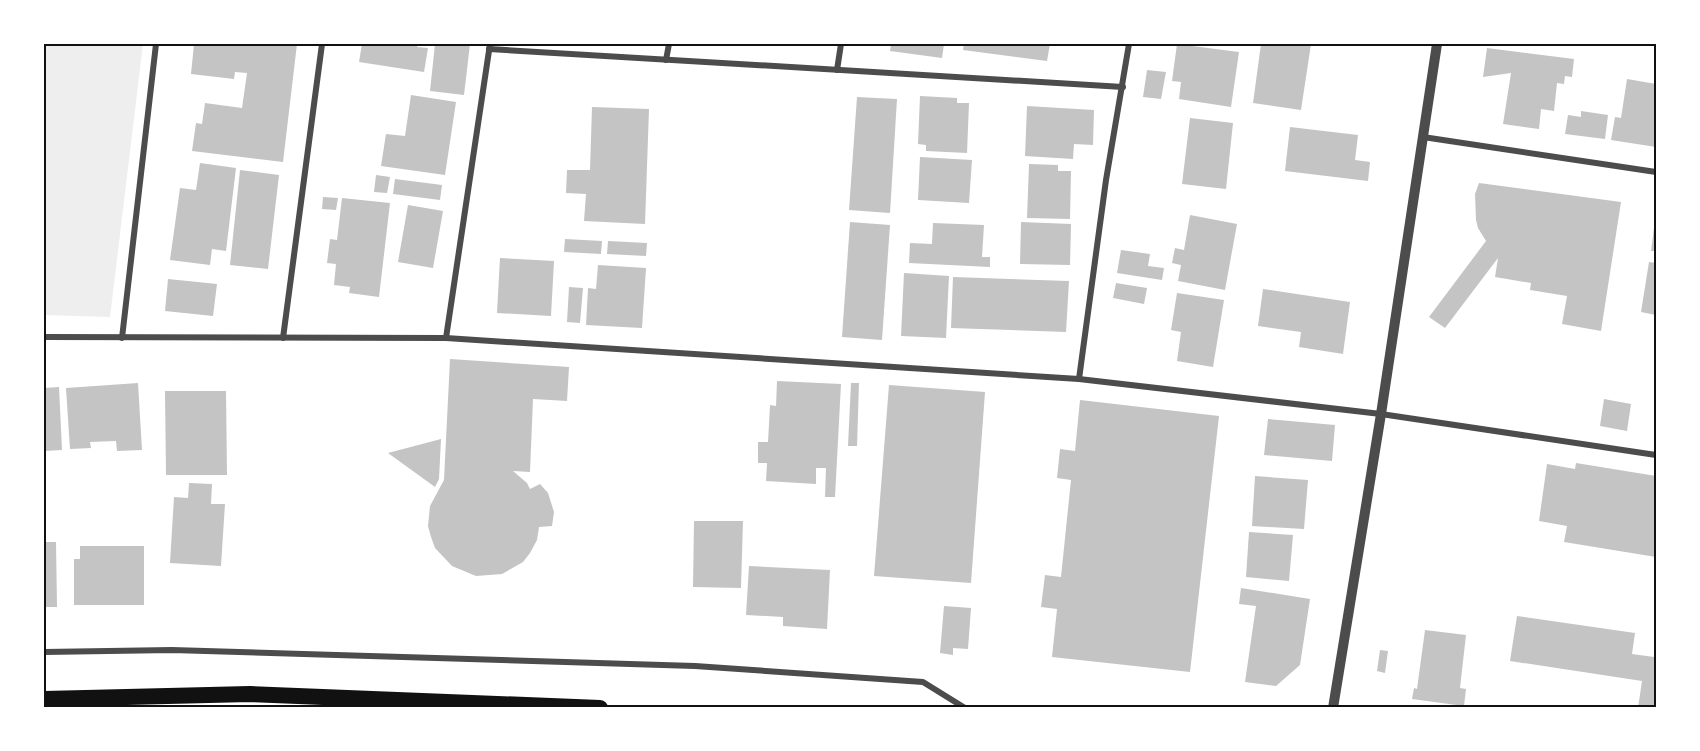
<svg xmlns="http://www.w3.org/2000/svg" width="1700" height="751" font-family="'Fira Sans Condensed',sans-serif">
<rect width="100%" height="100%" fill="#fff"/>
<polygon fill="#eee" points="44,44 143,44 110,317 44,315"/>
<g fill="#c4c4c4">
<polygon points="194,44 297,44 283,162 192,151 196,123 202,124 205,103 242,108 247,73 235,72 234,79 191,74"/>
<polygon points="362,44 418,44 417,47 428,48 424,72 359,62"/>
<polygon points="435,44 470,44 464,95 430,91"/>
<polygon points="891,44 944,44 942,58 890,51"/>
<polygon points="964,44 1050,44 1047,61 963,50"/>
<polygon points="1177,44 1239,52 1231,107 1179,99 1181,82 1172,81"/>
<polygon points="1261,44 1311,44 1301,110 1253,103"/>
<polygon points="1487,48 1574,59 1572,77 1565,76 1564,84 1557,83 1554,111 1541,109 1539,129 1503,124 1511,73 1483,77"/>
<polygon points="1147,70 1166,72 1161,99 1143,97"/>
<polygon points="1627,79 1656,84 1656,147 1611,140 1615,117 1621,118"/>
<polygon points="411,95 456,102 445,175 381,166 386,134 405,136"/>
<polygon points="920,96 957,98 957,103 969,103 967,153 926,151 926,145 918,144"/>
<polygon points="857,97 897,99 890,213 849,210"/>
<polygon points="1027,106 1094,110 1093,145 1074,144 1073,159 1025,156"/>
<polygon points="592,107 649,109 645,224 584,221 586,194 566,193 567,170 590,170"/>
<polygon points="1581,111 1608,115 1605,139 1565,134 1568,115 1581,117"/>
<polygon points="1190,118 1233,123 1226,189 1182,184"/>
<polygon points="1290,127 1358,135 1355,160 1370,162 1368,181 1285,171"/>
<polygon points="920,157 972,160 969,203 918,200"/>
<polygon points="200,163 236,168 226,251 212,249 210,265 170,260 180,188 196,190"/>
<polygon points="1029,164 1058,165 1058,171 1071,171 1070,219 1027,218"/>
<polygon points="240,170 279,175 268,269 230,265"/>
<polygon points="376,175 390,177 387,193 374,192"/>
<polygon points="395,179 442,185 440,200 393,194"/>
<polygon points="1479,183 1621,202 1601,331 1562,324 1567,296 1530,290 1531,283 1495,277 1498,258 1445,328 1429,317 1486,241 1478,228 1476,220 1475,194"/>
<polygon points="323,197 338,198 336,210 322,209"/>
<polygon points="342,198 390,203 379,297 349,293 350,287 334,285 336,264 327,263 330,239 337,240"/>
<polygon points="408,205 443,211 433,268 398,262"/>
<polygon points="1190,215 1237,224 1225,290 1178,281 1181,265 1172,263 1175,248 1184,250"/>
<polygon points="1655,220 1656,220 1656,251 1651,251"/>
<polygon points="850,222 890,225 882,340 842,337"/>
<polygon points="1021,222 1071,224 1070,265 1020,264"/>
<polygon points="933,223 984,225 982,257 990,257 990,267 909,263 910,243 932,244"/>
<polygon points="565,239 602,241 601,254 564,252"/>
<polygon points="608,241 647,243 646,256 607,254"/>
<polygon points="1121,250 1150,254 1148,266 1164,268 1162,280 1117,273"/>
<polygon points="500,258 554,261 551,316 497,313"/>
<polygon points="1649,262 1656,263 1656,315 1641,312"/>
<polygon points="598,265 646,268 642,328 586,325 588,288 596,289"/>
<polygon points="904,273 949,276 946,338 901,336"/>
<polygon points="953,277 1069,281 1066,332 951,328"/>
<polygon points="168,279 217,284 213,316 165,311"/>
<polygon points="1116,283 1147,288 1144,304 1113,298"/>
<polygon points="569,287 583,288 580,323 567,322"/>
<polygon points="1263,289 1350,302 1343,354 1299,347 1301,332 1258,326"/>
<polygon points="1177,293 1224,300 1213,367 1177,361 1181,332 1171,330"/>
<polygon points="450,359 569,367 567,401 533,399 530,472 513,471 527,483 530,489 540,484 548,493 554,512 552,526 539,527 537,540 530,553 523,562 502,574 476,576 452,566 435,548 431,537 428,526 430,506 444,480"/>
<polygon points="777,381 841,384 835,497 825,497 826,468 816,468 816,484 766,481 767,463 758,463 758,442 768,442 770,405 776,406"/>
<polygon points="138,383 142,450 117,451 116,441 90,442 91,448 70,449 66,388"/>
<polygon points="851,383 859,383 857,446 848,446"/>
<polygon points="889,385 985,392 971,583 874,576"/>
<polygon points="59,387 62,450 44,451 44,388"/>
<polygon points="165,391 226,391 227,475 166,475"/>
<polygon points="1604,399 1631,404 1627,431 1600,426"/>
<polygon points="1080,400 1219,416 1190,672 1052,657 1057,609 1041,607 1045,575 1061,577 1071,480 1057,478 1060,449 1075,451"/>
<polygon points="1268,419 1335,425 1332,461 1264,455"/>
<polygon points="441,439 439,479 435,487 388,453"/>
<polygon points="1576,463 1656,476 1656,557 1564,542 1567,526 1539,521 1547,464 1575,469"/>
<polygon points="1255,476 1308,480 1304,529 1252,526"/>
<polygon points="189,483 212,484 211,504 225,504 221,566 170,563 174,497 188,498"/>
<polygon points="694,521 743,521 741,588 693,587"/>
<polygon points="1249,532 1293,535 1289,581 1246,577"/>
<polygon points="44,542 56,542 57,607 44,607"/>
<polygon points="80,546 144,546 144,605 74,605 74,559 80,559"/>
<polygon points="749,566 830,570 827,629 783,626 783,617 746,615"/>
<polygon points="1241,588 1310,599 1300,665 1276,686 1245,682 1256,606 1239,604"/>
<polygon points="944,606 971,608 968,649 953,648 953,655 940,653"/>
<polygon points="1517,616 1635,633 1632,654 1654,657 1654,660 1656,661 1656,708 1638,708 1642,681 1510,661"/>
<polygon points="1425,630 1466,635 1460,688 1466,689 1464,706 1412,699 1414,688 1417,689"/>
<polygon points="1380,650 1388,651 1385,673 1377,671"/>
</g>
<g fill="none" stroke-linecap="round" stroke-linejoin="round">
<g stroke="#4c4c4c" stroke-width="6">
<polyline points="489,49 1123,87"/>
<polyline points="666,60 669,44"/>
<polyline points="837,70 841,44"/>
<polyline points="1423,137 1656,172"/>
<polyline points="44,337 446,338 1079,379 1381,414 1656,455"/>
<polyline points="122,338 156,44"/>
<polyline points="283,338 322,44"/>
<polyline points="446,338 490,44"/>
<polyline points="1079,379 1106,180 1129,44"/>
<polyline points="44,652 172,650 695,666 923,682 965,708"/>
</g>
<polyline stroke="#4c4c4c" stroke-width="10" points="1333,708 1381,414 1437,44"/>
<polyline stroke="#111" stroke-width="16" points="44,699 250,694 600,708"/>
</g>
<rect width="1700" height="751" fill="none" stroke="#ffffff" stroke-width="90"/>
<rect x="45" y="45" width="1610" height="661" fill="none" stroke="#111" stroke-width="2"/>
</svg>
